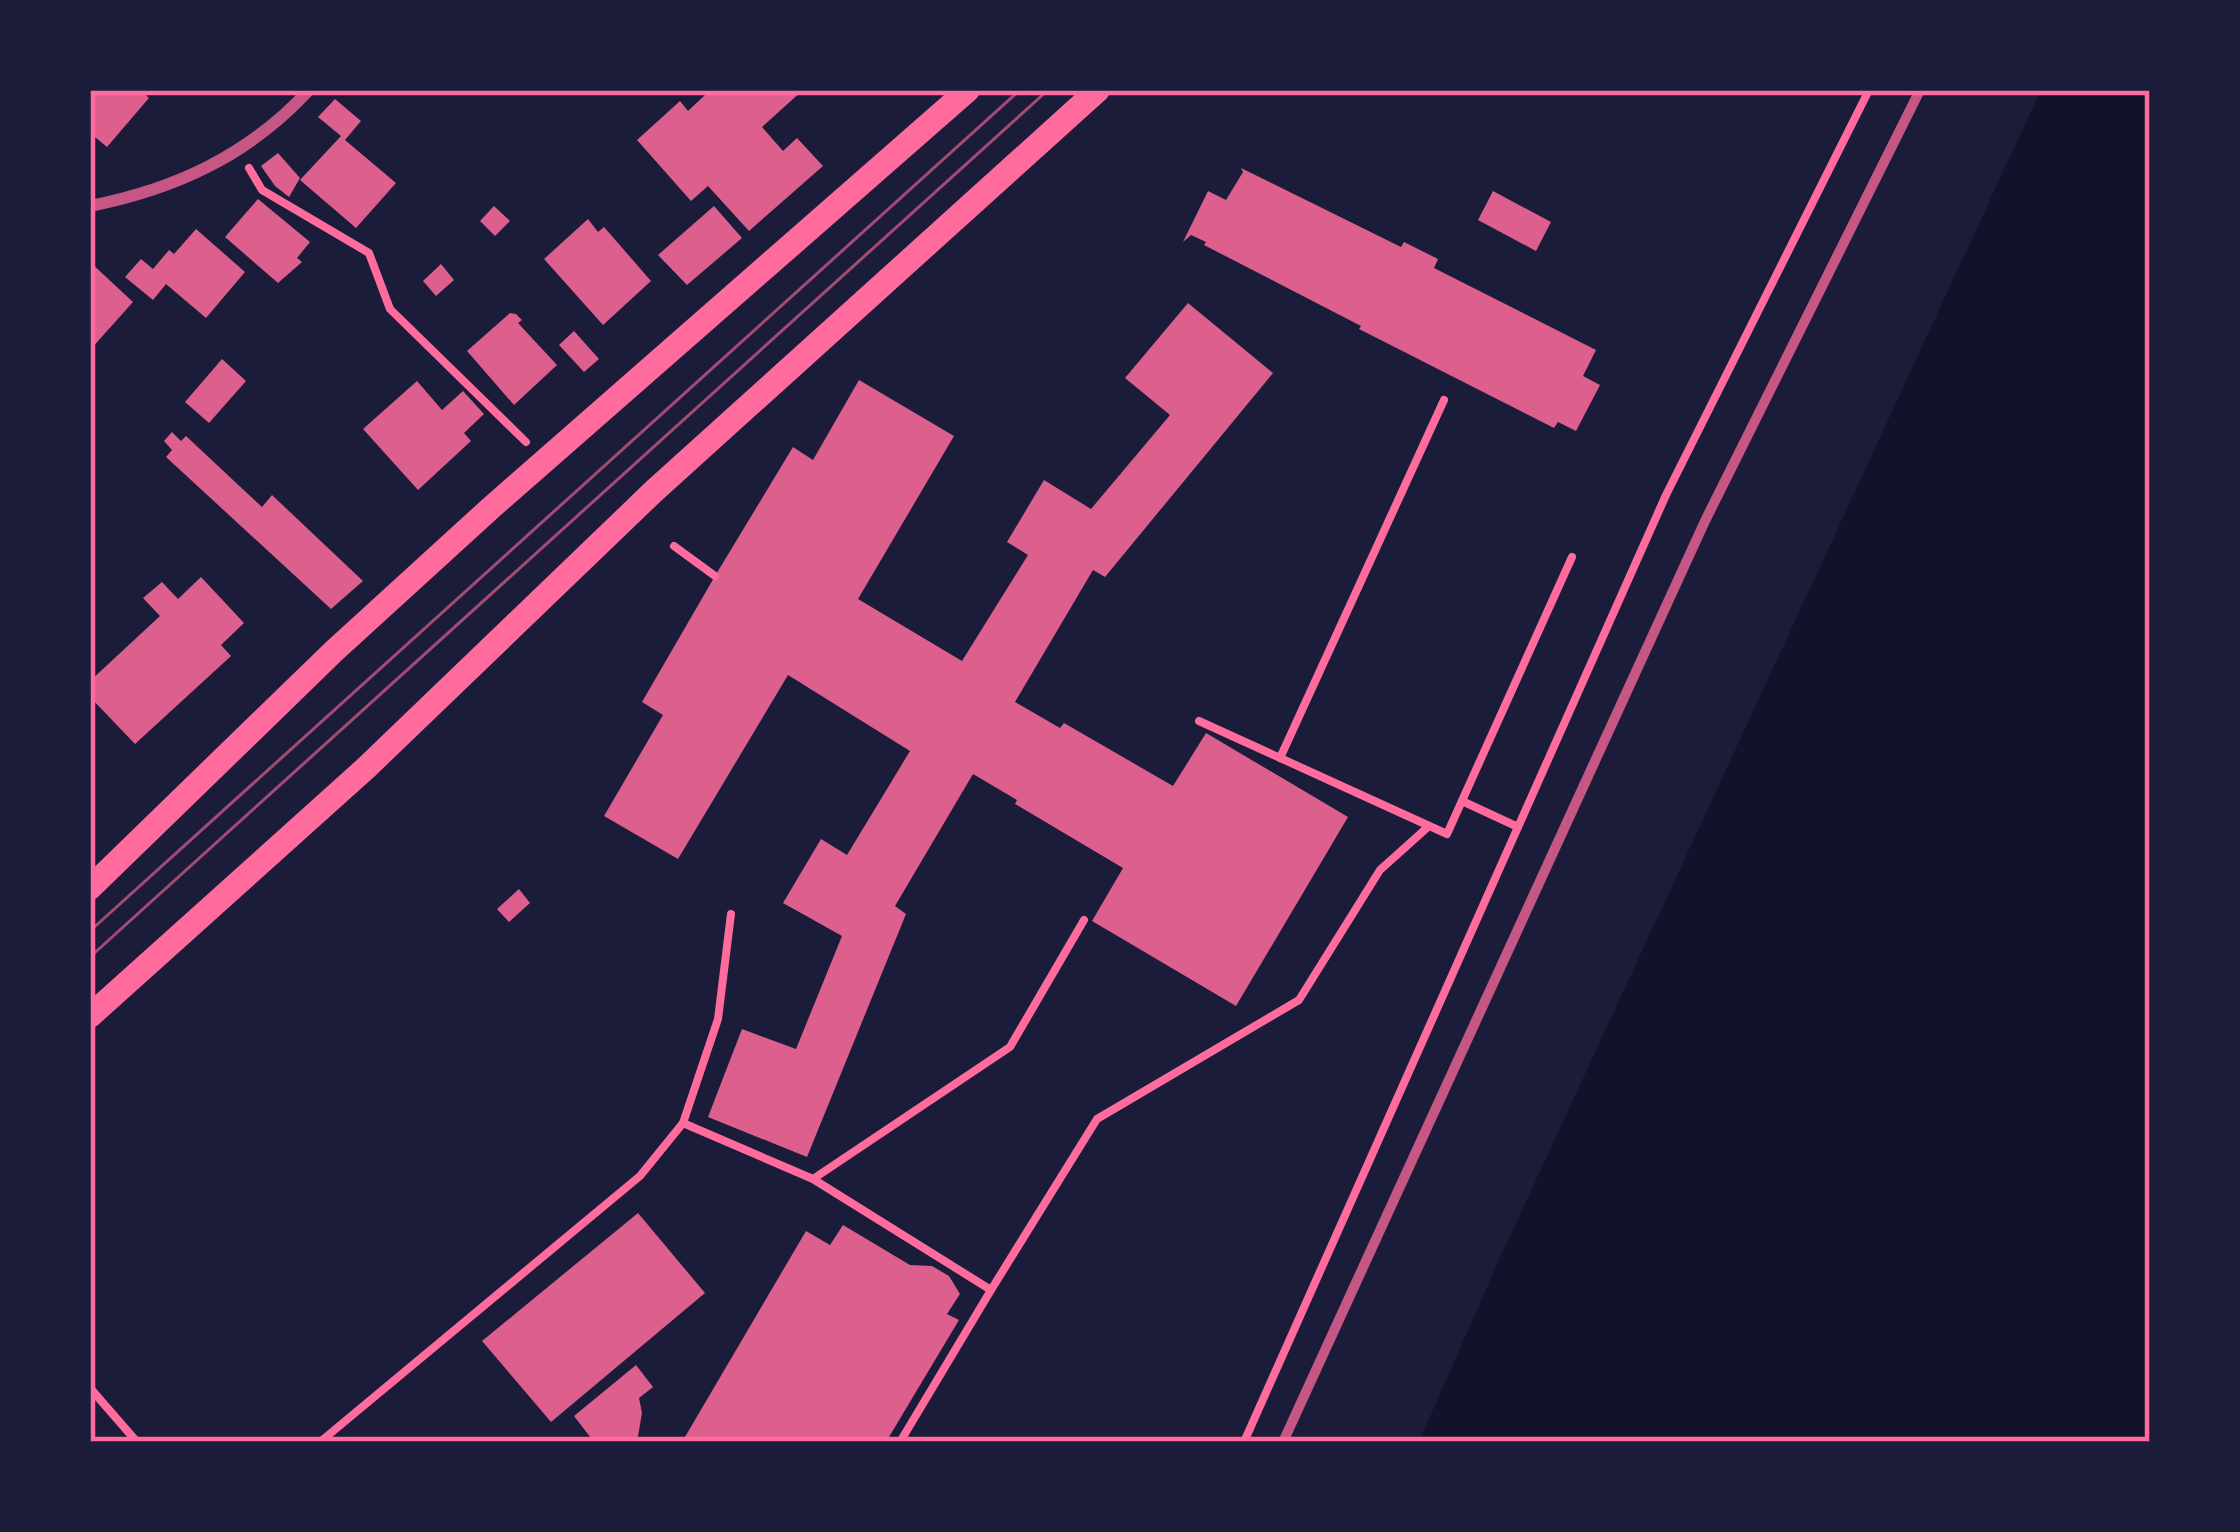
<svg xmlns="http://www.w3.org/2000/svg" width="2240" height="1532" font-family="Quicksand,sans-serif">
<rect width="100%" height="100%" fill="#1b1b3a"/>
<polygon fill="#12122b" points="2041,90 2150,90 2150,1442 1419,1442 1498,1262"/>
<g fill="#dd5f8e">
<polygon points="90,90 140,90 149,98 107,147 90,133"/>
<polygon points="701,90 803,90 762,127 783,151 797,138 823,166 749,231 708,186 691,201 637,140 680,101 688,111 705,95"/>
<polygon points="335,99 361,121 345,140 396,183 356,228 300,180 341,136 318,117"/>
<polygon points="278,153 300,178 289,197 275,186 261,166"/>
<polygon points="1241,168 1401,247 1404,242 1438,259 1434,268 1596,350 1583,376 1600,385 1576,431 1558,422 1554,428 1359,329 1361,326 1204,245 1206,242 1191,235 1183,242 1208,191 1226,200 1243,172"/>
<polygon points="1493,191 1551,222 1536,251 1478,220"/>
<polygon points="258,199 310,242 297,258 302,262 278,283 225,237"/>
<polygon points="494,206 510,221 495,236 480,221"/>
<polygon points="714,206 742,238 687,285 658,255"/>
<polygon points="588,219 598,232 604,227 651,281 603,325 544,259"/>
<polygon points="196,229 245,272 206,318 166,284 153,300 125,277 141,259 153,269 169,250 174,254"/>
<polygon points="90,262 133,302 90,350"/>
<polygon points="441,264 454,280 436,296 423,281"/>
<polygon points="1188,303 1273,373 1105,577 1093,570 1015,702 1060,728 1064,723 1173,786 1206,733 1348,817 1236,1006 1092,921 1123,868 1015,804 1017,800 973,774 895,906 906,914 807,1157 708,1117 742,1029 796,1049 842,936 783,903 821,839 847,855 910,751 788,675 678,859 604,816 663,715 642,702 715,576 793,447 813,460 859,380 954,436 858,599 962,661 1028,555 1007,542 1044,480 1091,509 1170,415 1125,378"/>
<polygon points="510,313 516,314 522,320 518,323 557,365 514,405 467,351"/>
<polygon points="574,331 599,359 584,372 559,345"/>
<polygon points="222,359 246,381 209,423 185,402"/>
<polygon points="417,381 442,410 463,391 484,414 464,433 471,441 418,490 363,429"/>
<polygon points="172,432 181,441 186,436 262,507 272,495 363,581 331,609 166,457 172,450 164,441"/>
<polygon points="201,577 244,623 221,645 231,656 135,744 90,697 90,681 160,616 143,598 162,582 178,599"/>
<polygon points="519,889 530,903 509,922 497,909"/>
<polygon points="638,1213 705,1293 551,1422 482,1341"/>
<polygon points="843,1225 910,1265 932,1266 949,1276 960,1294 947,1314 959,1320 886,1442 682,1442 806,1231 830,1245"/>
<polygon points="636,1365 653,1387 639,1398 642,1413 637,1442 594,1442 574,1416"/>
</g>
<g fill="none" stroke-linecap="round" stroke-linejoin="round">
<g stroke="#ff6b9d" stroke-width="8">
<polyline points="249,168 262,190 369,253 390,309 526,442"/>
<polyline points="674,546 715,576"/>
<polyline points="1199,721 1447,834 1572,557"/>
<polyline points="1280,758 1444,400"/>
<polyline points="1462,801 1518,827"/>
<polyline points="683,1123 813,1179 1010,1047 1084,920"/>
<polyline points="813,1179 991,1290 900,1442"/>
<polyline points="991,1290 1097,1119 1299,1000 1380,870 1429,826"/>
<polyline points="90,1388 137,1442"/>
<polyline points="320,1442 640,1176 683,1123 718,1019 731,914"/>
<polyline points="1244,1442 1666,495 1869,90"/>
</g>
<polyline stroke="#c65784" stroke-width="10" points="1283,1442 1705,521 1920,90"/>
<path stroke="#c65784" stroke-width="12" d="M 90,206 C 176,189 249,155 309,90"/>
<g stroke="#ff6b9d" stroke-width="24">
<polyline points="90,888 334,651 493,506 968,90"/>
<polyline points="90,1016 367,767 654,491 1098,90"/>
</g>
<g stroke="#a44b75" stroke-width="3">
<polyline points="90,931 1020,90"/>
<polyline points="90,957 1048,90"/>
</g>
</g>
<rect width="2240" height="1532" fill="none" stroke="#1b1b3a" stroke-width="186"/>
<rect x="93" y="93" width="2054" height="1346" fill="none" stroke="#ff6b9d" stroke-width="4.5"/>
</svg>
